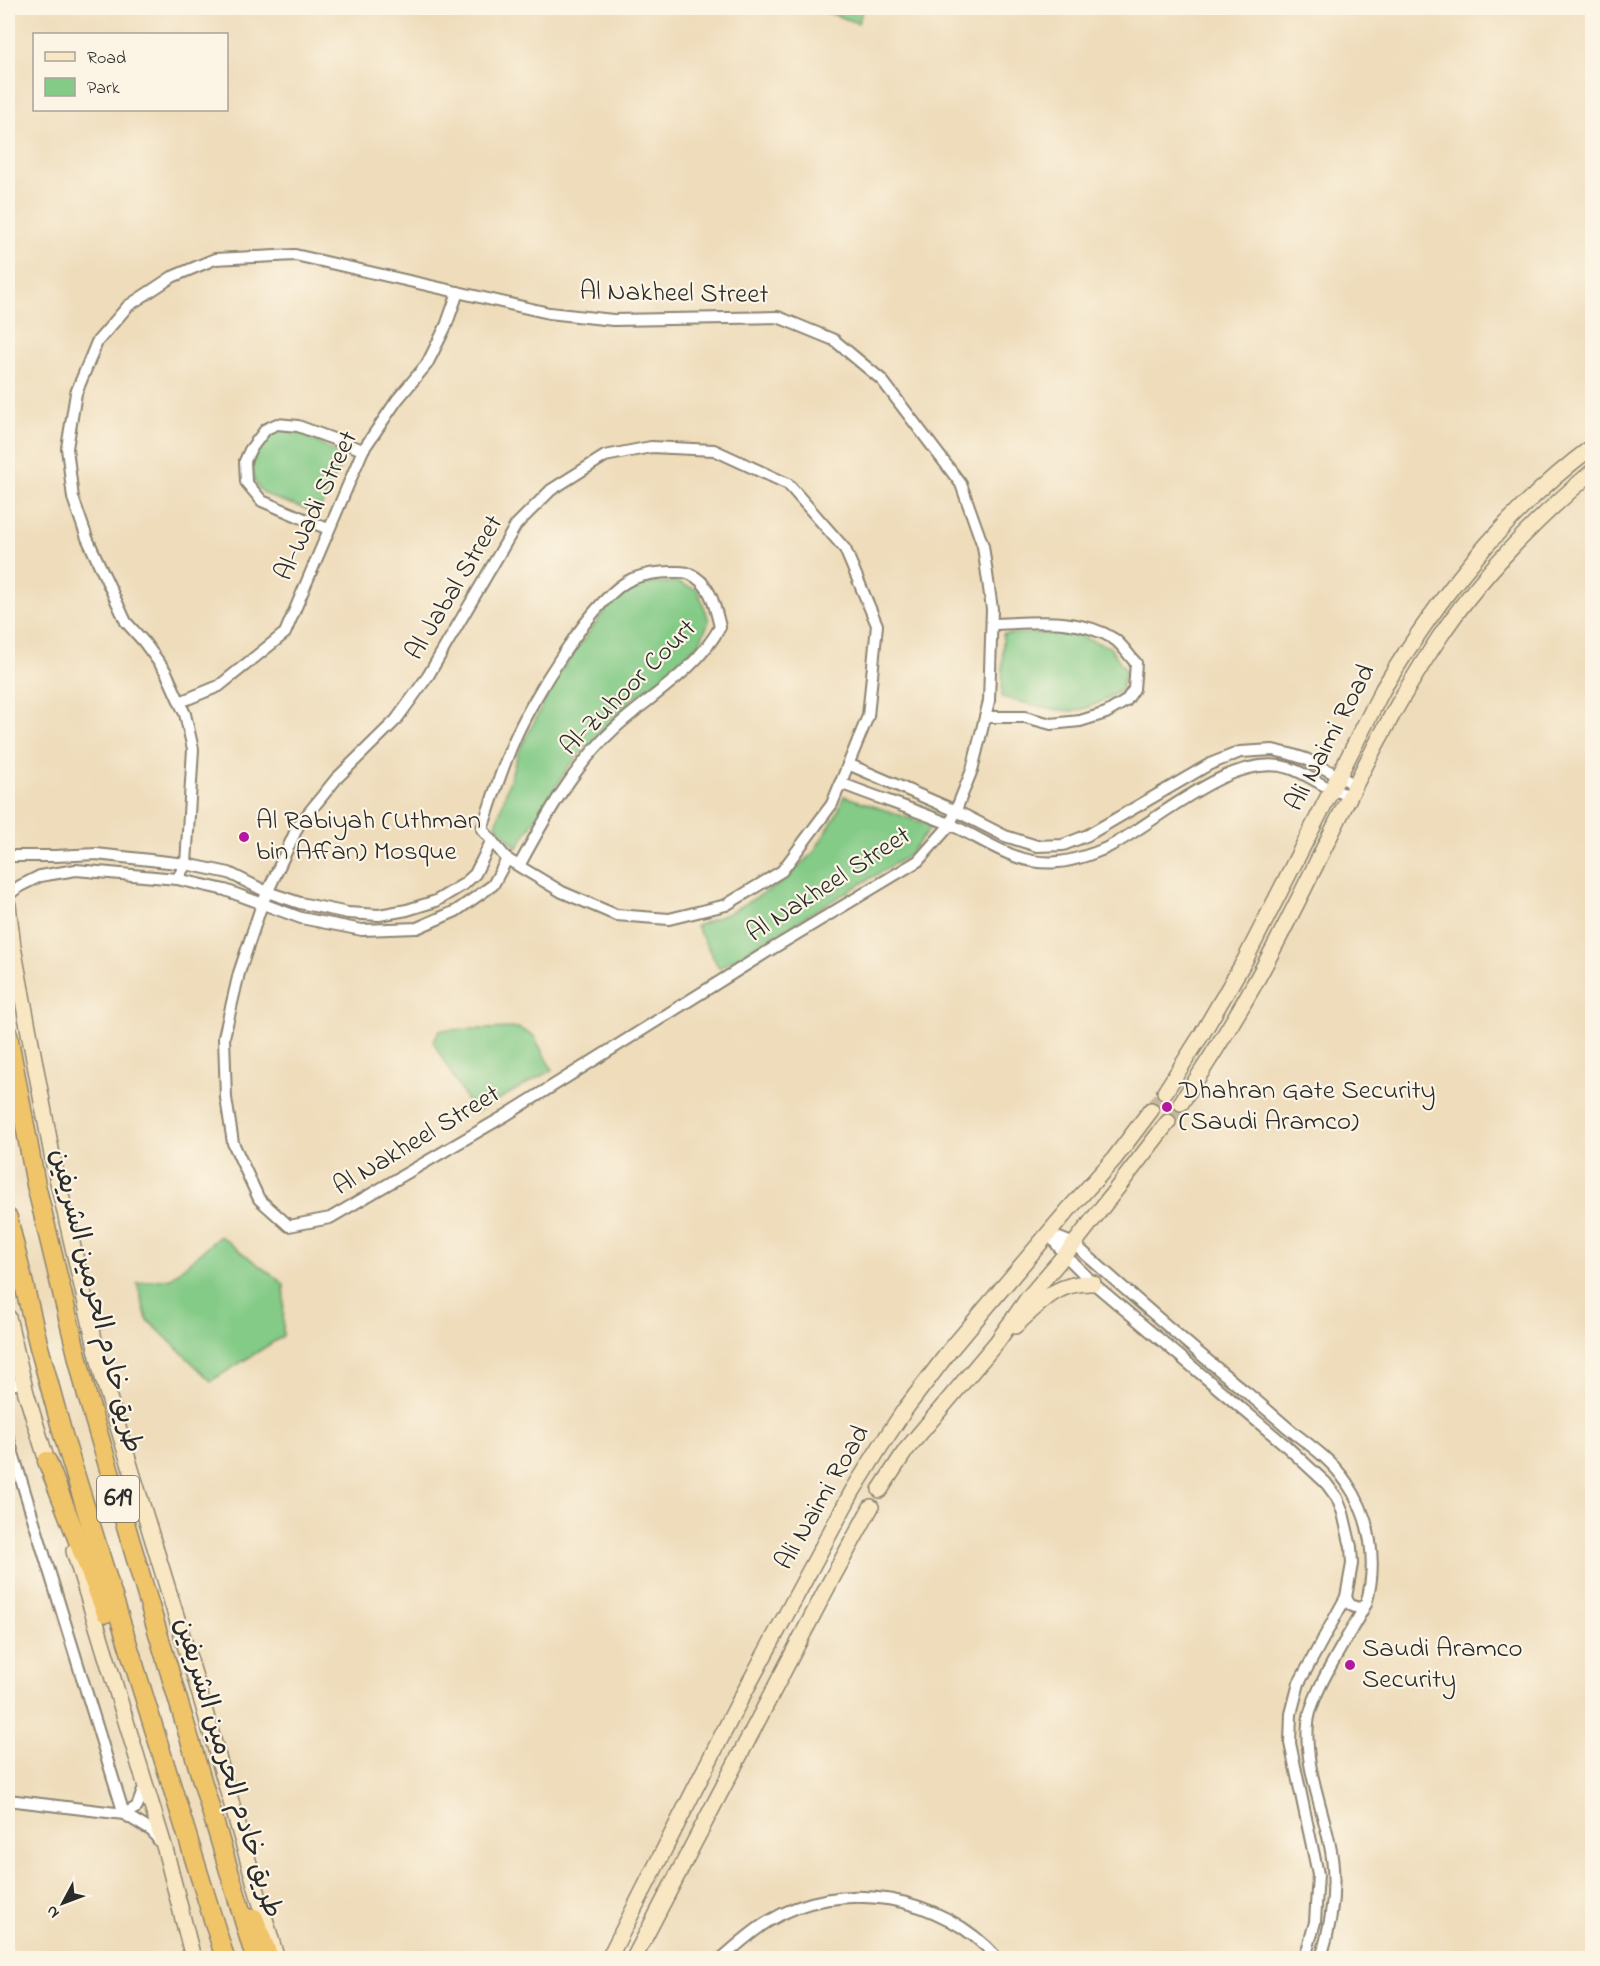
<svg xmlns="http://www.w3.org/2000/svg" width="1600" height="1966" font-family="'Indie Flower','Playpen Sans Arabic',sans-serif">
<defs>
<pattern id="grass-tufts" width="24" height="20" patternUnits="userSpaceOnUse" patternTransform="scale(1.5)"><rect width="24" height="20" fill="#84cb87"/><path d="M3 7l-1-3M5 7V3M7 7l1-3M15 17l-1-3M17 17v-4M19 17l1-3" fill="none" stroke="#72ae75"/></pattern>
</defs>
<rect width="100%" height="100%" fill="#fcf5e5"/>
<filter id="ink" filterUnits="userSpaceOnUse"><feTurbulence type="fractalNoise" baseFrequency=".0167" numOctaves="2"/><feDisplacementMap in="SourceGraphic" scale="12" xChannelSelector="R" yChannelSelector="G"/><feConvolveMatrix kernelMatrix="1 2 1 2 8 2 1 2 1" color-interpolation-filters="sRGB"/></filter>
<filter id="wash" filterUnits="userSpaceOnUse"><feTurbulence type="fractalNoise" baseFrequency=".008" numOctaves="4" result="noise"/><feDisplacementMap in="SourceGraphic" scale="24" xChannelSelector="R" yChannelSelector="G"/><feGaussianBlur stdDeviation="1.35" result="paint"/><feColorMatrix in="noise" values="0 0 0 0 0 0 0 0 0 0 0 0 0 0 0 0 0 1.4 0 .05"/><feComposite in="paint" operator="in"/></filter>
<g filter="url(#wash)">
<rect width="100%" height="100%" fill="#eedcba"/>
<polygon fill="url(#grass-tufts)" stroke="#587b59" stroke-width="1.5" points="814,8 864,8 858,23"/>
<g fill="#84cb87" stroke="#587b59" stroke-width="1.5">
<path d="M 282,430 L 301,433 L 345,457 L 318,513 C 307,509 271,499 264,493 C 251,483 250,468 255,454 C 260,440 268,434 282,430 Z"/>
<polygon points="676,582 698,590 709,621 700,642 661,679 632,699 569,766 517,848 496,825 518,753 559,674 606,609 639,584"/>
<path d="M 1071,633 L 1110,647 L 1126,671 L 1121,690 C 1107,699 1090,709 1073,711 C 1054,712 1021,702 1002,697 L 1003,634 Z"/>
<polygon points="844,796 932,826 908,856 719,968 696,926 731,912 776,886 813,853 836,816"/>
<polygon points="518,1028 534,1036 552,1070 474,1113 433,1041 440,1030"/>
<polygon points="220,1236 284,1284 283,1336 211,1381 147,1319 137,1283 171,1278"/>
</g>
</g>
<g filter="url(#ink)">
<g fill="none" stroke-linecap="round" stroke-linejoin="round">
<g stroke="#c7b99d" stroke-width="15" stroke-dasharray="15 8" stroke-linecap="butt">
<polyline points="1151,1110 1165,1092"/>
<polyline points="1168,1122 1181,1103"/>
</g>
<g stroke="#8c8472" stroke-width="14">
<g id="minor">
<polyline points="328,529 262,501 246,482 245,461 250,450 266,429 277,424 298,426 363,450"/>
<polyline points="180,702 219,686 285,633 363,450 397,400 427,364 446,326 458,292"/>
<path d="M 985,717 L 1025,717 L 1051,724 L 1080,721 L 1106,713 L 1126,701 L 1134,689 L 1136,663 C 1129,656 1122,644 1114,639 C 1078,616 1032,623 992,624"/>
<polyline points="848,764 956,811 1005,836 1037,846 1063,845 1088,835 1210,764 1240,752 1273,750 1290,754 1306,759 1356,785"/>
<path d="M 840,783 C 876,797 912,809 947,823 C 983,838 1016,867 1058,862 C 1073,861 1100,852 1114,844 C 1160,819 1233,751 1289,768 C 1303,772 1316,782 1329,788 C 1336,792 1344,793 1351,796"/>
<polyline points="8,856 55,856 96,854 186,864 229,873 267,892 300,903 348,913 379,915 407,910 436,901 464,884 475,874 492,840"/>
<path d="M 177,879 L 186,864 L 193,749 L 185,714 L 166,672 L 144,642 L 126,622 L 87,538 L 73,498 L 67,448 L 76,393 L 97,342 L 128,306 L 172,277 L 215,259 L 295,255 L 549,313 L 613,320 L 778,317 L 834,340 L 882,380 L 961,484 L 983,546 L 992,609 L 989,701 L 972,770 L 950,825 L 918,861 L 770,950 L 503,1117 L 330,1218 L 289,1226 L 259,1199 L 233,1143 L 226,1098 L 224,1037 L 239,973 L 262,904 L 298,826 L 336,779 L 396,720 L 428,676 L 516,525 L 551,490 L 605,456 L 651,447 L 714,450 L 788,484 L 845,549 L 877,625 L 868,716 L 832,804 L 782,871 L 726,905 L 669,919 L 616,915 L 562,892 L 507,859 L 482,829 C 492,800 501,771 513,743 C 529,704 594,595 632,579 C 645,574 659,572 672,572 C 678,572 685,571 690,574 C 711,583 715,607 720,627 C 695,672 652,694 615,728 C 573,767 546,816 519,866"/>
<polyline points="8,895 20,886 40,876 76,870 177,879 225,890 301,918 362,930 417,928 456,911 493,885 507,859"/>
<path d="M 1049,1234 L 1074,1244 C 1129,1293 1185,1342 1242,1389 C 1260,1403 1277,1419 1294,1433 C 1314,1448 1333,1462 1347,1483 C 1371,1517 1378,1564 1366,1604 C 1350,1634 1311,1692 1308,1723 C 1304,1763 1321,1803 1329,1841 C 1338,1879 1332,1922 1321,1958"/>
<polyline points="1049,1234 1064,1254 1093,1283 1284,1444 1326,1483 1337,1498 1343,1513 1351,1547 1352,1564 1346,1597 1299,1683 1291,1714 1290,1743 1318,1874 1315,1922 1305,1958"/>
<polyline points="8,1386 23,1382"/>
<polyline points="8,1437 124,1814 8,1800"/>
<path d="M 1346,1597 C 1349,1605 1352,1607 1360,1608 L 1366,1604"/>
<polyline points="145,1785 137,1807 124,1814 152,1831 159,1841"/>
<path d="M 722,1958 C 737,1945 752,1931 769,1921 C 841,1877 942,1895 997,1958"/>
</g>
</g>
<g stroke="#8c8472" stroke-width="18">
<g id="secondary">
<polyline points="8,905 13,947 53,1160 103,1378 194,1674 275,1953"/>
<path d="M 1165,1092 L 1202,1034 L 1245,960 L 1383,689 C 1439,596 1505,512 1592,447"/>
<path d="M 1181,1103 C 1213,1055 1243,1007 1270,955 C 1326,850 1372,738 1439,638 C 1481,575 1534,521 1592,472"/>
<polyline points="8,1317 26,1393 50,1471"/>
<path d="M 1015,1326 C 1041,1303 1055,1282 1093,1283"/>
<polyline points="880,1490 906,1450 997,1342 1028,1298 1074,1244 1168,1122"/>
<polyline points="74,1551 165,1849 193,1958"/>
<polyline points="609,1958 738,1704 852,1492 880,1447 906,1408 951,1349 1069,1209 1114,1159 1151,1110"/>
<polyline points="634,1958 830,1582 871,1507"/>
</g>
</g>
<g stroke="#8c8472" stroke-width="21">
<g id="motorway">
<polyline points="8,1034 36,1185 86,1392 255,1958"/>
<polyline points="8,1218 39,1347 63,1435 225,1958"/>
<polyline points="47,1461 106,1613"/>
<polyline points="254,1918 269,1958"/>
</g>
</g>
<use href="#minor" stroke="#fff" stroke-width="10"/>
<use href="#secondary" stroke="#f9e7c3" stroke-width="15"/>
<use href="#motorway" stroke="#f0c469" stroke-width="18"/>
</g>
</g>
<g fill="#b5179e" stroke="#fcf5e5" stroke-width="2">
<circle cx="244" cy="837" r="6"/>
<circle cx="1167" cy="1107" r="6"/>
<circle cx="1350" cy="1665" r="6"/>
</g>
<g text-anchor="middle" dominant-baseline="central" stroke-width="4.5" stroke-linejoin="round" paint-order="stroke">
<rect fill="#fcf5e5" stroke="#6a6863" stroke-width="1.5" x="97" y="1476" width="42" height="46" rx="4.5"/>
<g font-size="26" font-weight="bold" fill="#2b2b2b">
<text x="118" y="1499">619</text>
</g>
<g font-size="27" fill="#2b2b2b" stroke="#fcf5e5">
<text transform="translate(674 294) rotate(1)">Al Nakheel Street</text>
<text transform="translate(317 506) rotate(-65)">Al-Wadi Street</text>
<text transform="translate(455 588) rotate(-59)">Al Jabal Street</text>
<text transform="translate(629 688) rotate(-45)">Al-Zuhoor Court</text>
<text transform="translate(1331 738) rotate(-62)">Ali Naimi Road</text>
<text transform="translate(829 885) rotate(-33)">Al Nakheel Street</text>
<text transform="translate(417 1141) rotate(-31)">Al Nakheel Street</text>
<text transform="translate(95 1301) rotate(76)">طريق خادم الحرمين الشريفين</text>
<text transform="translate(823 1498) rotate(-60)">Ali Naimi Road</text>
<text transform="translate(227 1768) rotate(73)">طريق خادم الحرمين الشريفين</text>
</g>
<g font-size="27" fill="#2b2b2b" stroke="#fcf5e5" text-anchor="start">
<text x="256" y="821">Al Rabiyah (Uthman<tspan x="256" dy="31">bin Affan) Mosque</tspan></text>
<text x="1179" y="1091">Dhahran Gate Security<tspan x="1179" dy="31">(Saudi Aramco)</tspan></text>
<text x="1362" y="1649">Saudi Aramco<tspan x="1362" dy="31">Security</tspan></text>
</g>
</g>
<rect width="1600" height="1966" fill="none" stroke="#fcf5e5" stroke-width="30"/>
<rect x="33" y="33" width="195" height="78" fill="#fcf5e5" stroke="#a8a49b" stroke-width="1.5"/>
<rect x="45" y="52" width="30" height="9" fill="#f9e7c3" stroke="#a8a49b" stroke-width="1.5"/>
<text x="87" y="63" font-size="18" fill="#2b2b2b">Road</text>
<rect x="45" y="78" width="30" height="18" fill="#84cb87" stroke="#a8a49b" stroke-width="1.5"/>
<text x="87" y="93" font-size="18" fill="#2b2b2b">Park</text>
<g transform="translate(63 1903) rotate(229)" stroke="#fcf5e5" stroke-width="4.5" paint-order="stroke">
<path d="M0-4.5L10 22L0 15L-10 22Z" fill="#2b2b2b"/>
<text y="-9" font-size="16" font-weight="bold" text-anchor="middle" fill="#2b2b2b">N</text>
</g>
</svg>
